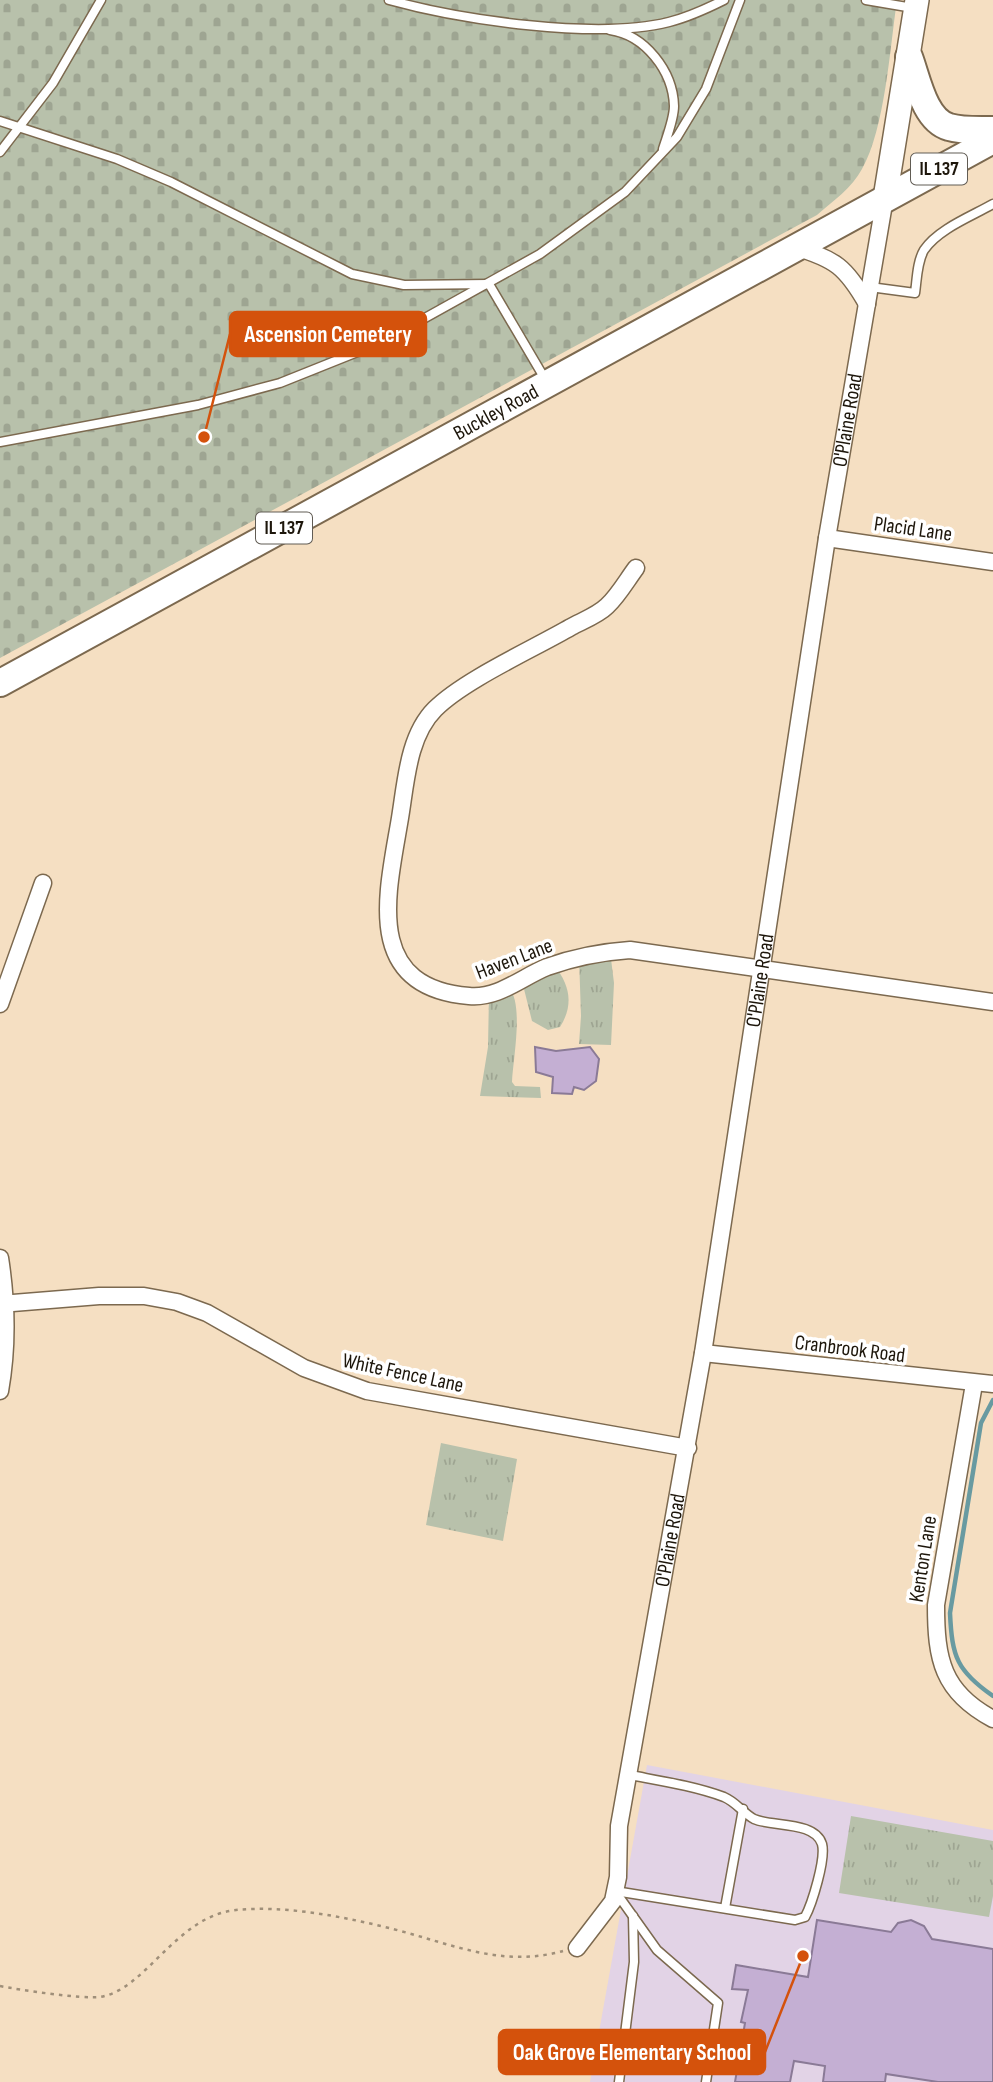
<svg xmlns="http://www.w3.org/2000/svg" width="993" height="2082" font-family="'Sofia Sans Condensed',sans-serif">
<defs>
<pattern id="grass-tufts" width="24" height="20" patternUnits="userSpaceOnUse" patternTransform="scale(1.75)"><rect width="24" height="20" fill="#b8c1ab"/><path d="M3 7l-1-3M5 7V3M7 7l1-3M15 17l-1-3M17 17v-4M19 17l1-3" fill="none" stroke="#9ea592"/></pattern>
<pattern id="cemetery-stones" width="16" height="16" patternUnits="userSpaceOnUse" patternTransform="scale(1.75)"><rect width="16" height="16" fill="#b8c1ab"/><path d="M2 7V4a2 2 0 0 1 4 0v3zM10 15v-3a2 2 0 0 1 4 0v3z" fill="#9ea592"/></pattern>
</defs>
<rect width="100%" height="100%" fill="#f5dfc2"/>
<polygon fill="#e2d3e6" points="647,1765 993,1830 993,2082 590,2082"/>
<g fill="url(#grass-tufts)">
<polygon points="610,951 614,983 611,1045 579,1044 581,1016 579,957"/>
<path d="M 554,965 C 570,985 574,1005 560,1027 L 548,1030 L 532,1021 L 524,989 L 526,978 Z"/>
<path d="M 509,988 C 524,1004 513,1059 512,1082 L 515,1086 L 540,1087 L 541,1098 L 480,1096 L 488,1047 L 489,994 Z"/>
<polygon points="441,1443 517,1459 503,1541 426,1525"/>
<polygon points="851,1816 993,1841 993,1896 989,1917 839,1893"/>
</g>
<path fill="url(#cemetery-stones)" d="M 0,0 L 897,0 C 890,47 885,129 862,169 C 852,188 833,201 817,215 L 0,658 Z"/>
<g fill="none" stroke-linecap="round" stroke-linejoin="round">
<path stroke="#689aa1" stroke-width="4.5" d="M 993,1400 L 981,1423 L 950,1613 C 952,1657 957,1671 993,1696"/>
</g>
<g fill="#c4afd3" stroke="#8a7a96" stroke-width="2">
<polygon points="535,1047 556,1051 590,1047 599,1059 596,1081 584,1090 574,1087 572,1094 552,1093 553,1077 536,1072"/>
<polygon points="817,1920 891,1932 898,1923 911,1920 924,1926 932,1939 993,1949 993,2082 938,2082 886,2074 885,2082 823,2082 825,2066 794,2061 790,2082 735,2082 745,2023 741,2022 748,1990 732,1989 736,1965 808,1977"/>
</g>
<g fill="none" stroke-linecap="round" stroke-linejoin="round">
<g stroke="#7c694f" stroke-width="11">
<g id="lane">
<path d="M 389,0 C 461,20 597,40 669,22 C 689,17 706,9 724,0"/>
<polyline points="866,0 913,8"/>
<path d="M 610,30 C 645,35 673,71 674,106 C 674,119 667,136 663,149"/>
<polyline points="0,121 117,159 171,182 352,274 404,285 489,284 545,379"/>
<polyline points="0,152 53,83 101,0"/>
<path d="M 870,287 L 915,293 C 917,279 917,262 924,250 C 938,229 972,216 993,204"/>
<polyline points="0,442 198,405 280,383 380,343 540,254 625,192 677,137 706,89 740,0"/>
<path d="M 615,1891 L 795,1920 L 805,1917 C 812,1904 826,1859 822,1844 C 815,1821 772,1827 754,1819 C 743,1813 736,1802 724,1797 C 694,1786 661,1781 630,1775"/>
<polyline points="615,1891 657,1950 718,2003 706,2082"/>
<polyline points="725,1908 743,1809"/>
<polyline points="619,2082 634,1962 633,1916"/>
</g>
</g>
<g stroke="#7c694f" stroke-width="19">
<g id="street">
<path d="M 795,247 C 835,259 846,267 867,304"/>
<polyline points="827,538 993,562"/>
<path d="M 636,568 C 627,580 618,596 607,606 C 598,615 582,621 571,627 C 533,649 464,680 435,709 C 408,736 406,782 400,818 C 388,891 361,987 469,996 C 498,999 522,977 547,967 C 575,957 601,952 630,950 L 993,1002"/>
<polyline points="0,1004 43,883"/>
<path d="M 0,1258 C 7,1303 8,1346 0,1391"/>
<polyline points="0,1304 99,1296 144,1296 177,1302 207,1313 304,1368 367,1391 688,1448"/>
<polyline points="703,1353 993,1384"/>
<path d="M 974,1384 L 936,1605 C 936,1659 942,1692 993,1719"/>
<path id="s1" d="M 577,1948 L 613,1901 L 618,1877 L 619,1826 L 703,1353 L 827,538 L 885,198"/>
</g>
</g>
<g stroke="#7c694f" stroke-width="26">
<polyline id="secondary" points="885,198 917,0"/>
</g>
<g stroke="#7c694f" stroke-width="30">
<g id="primary">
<path d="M 909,57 C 917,78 924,120 949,127 C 962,131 979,130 993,130"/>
<path id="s2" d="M 0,683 L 993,140"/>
</g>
</g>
<path stroke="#9f8f79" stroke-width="2.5" stroke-dasharray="3.5 5" stroke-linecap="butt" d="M 0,1986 C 20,1990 81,1999 100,1997 C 146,1990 176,1916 236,1910 C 286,1905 345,1917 393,1929 C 452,1944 502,1968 563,1951"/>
<use href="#lane" stroke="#fff" stroke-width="8"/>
<use href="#street" stroke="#fff" stroke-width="16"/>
<use href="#secondary" stroke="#fff" stroke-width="23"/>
<use href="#primary" stroke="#fff" stroke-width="26"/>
</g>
<g text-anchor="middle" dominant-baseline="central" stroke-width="7" stroke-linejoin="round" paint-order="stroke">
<g fill="#fff" stroke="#615c54" stroke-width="2">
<rect x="911" y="153.5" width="56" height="31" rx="5"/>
<rect x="256" y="512.5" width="56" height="31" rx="5"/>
</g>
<g font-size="19" font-weight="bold" fill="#1d160b">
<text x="939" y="169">IL 137</text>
<text x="284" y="528">IL 137</text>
</g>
<g font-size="21" fill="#1d160b" stroke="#fff">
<text stroke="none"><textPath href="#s2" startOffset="565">Buckley Road</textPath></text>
<text stroke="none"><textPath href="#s1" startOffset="1559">O'Plaine Road</textPath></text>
<text transform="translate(913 529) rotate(8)">Placid Lane</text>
<text transform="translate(514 959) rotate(-21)">Haven Lane</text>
<text stroke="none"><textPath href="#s1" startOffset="992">O'Plaine Road</textPath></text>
<text transform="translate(850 1349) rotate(7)">Cranbrook Road</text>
<text transform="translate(403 1373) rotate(12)">White Fence Lane</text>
<text stroke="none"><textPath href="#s1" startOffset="425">O'Plaine Road</textPath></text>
<text transform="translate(923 1559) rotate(-81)">Kenton Lane</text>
</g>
</g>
<path fill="none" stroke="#d4520c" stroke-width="2.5" d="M204 437L230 334M803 1956L765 2052"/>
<g fill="#d4520c" stroke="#fff" stroke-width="2.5">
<circle cx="204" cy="437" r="7"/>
<circle cx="803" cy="1956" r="7"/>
</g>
<g fill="#d4520c" stroke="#d4520c" stroke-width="2.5">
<rect x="230" y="312" width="196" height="44" rx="7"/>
<rect x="499" y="2030" width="266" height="44" rx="7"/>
</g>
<g font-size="23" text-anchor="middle" font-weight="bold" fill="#fff">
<text x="328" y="342">Ascension Cemetery</text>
<text x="632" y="2060">Oak Grove Elementary School</text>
</g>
</svg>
